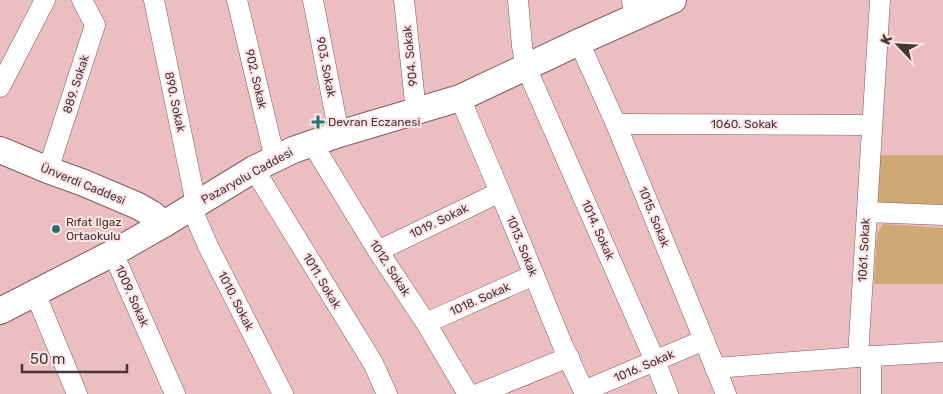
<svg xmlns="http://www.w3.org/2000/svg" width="943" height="394" font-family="Rubik,sans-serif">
<rect width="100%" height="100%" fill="#ebbec1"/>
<g fill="#cea875">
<polygon points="874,155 943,155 943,207 886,207 874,199"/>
<polygon points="883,224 943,228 943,284 874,284 877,234"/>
</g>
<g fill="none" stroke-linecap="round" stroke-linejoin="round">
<g stroke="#825b5e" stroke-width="21">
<g id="minor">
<polyline points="154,0 196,204"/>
<polyline points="237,0 275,159"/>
<polyline points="313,0 339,134"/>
<polyline points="404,0 416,111"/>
<polyline points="518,0 522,46 526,67 655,361 668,394"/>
<polyline points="632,0 634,18"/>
<polyline points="579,42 616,124 726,394"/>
<polyline points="0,87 45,0"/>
<polyline points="460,98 500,192 563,346 585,394"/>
<polyline points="616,124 872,125"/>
<polyline points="312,143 378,251 426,323 468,394"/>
<polyline points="254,169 373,363 387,394"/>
<polyline points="48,170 95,25 82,0"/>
<polyline points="191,207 208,246 283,394"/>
<polyline points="867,212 943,215"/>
<polyline points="378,251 500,192"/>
<polyline points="113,253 175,394"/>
<polyline points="35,293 77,394"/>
<polyline points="426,323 534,275"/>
<polyline points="871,356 871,394"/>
<polyline points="858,357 943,352"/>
<polyline points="715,368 858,357 880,0"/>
<polyline points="584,391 704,340"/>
<polyline points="478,394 569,357"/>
</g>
</g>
<g stroke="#825b5e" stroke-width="28">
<g id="major">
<polyline points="0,150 48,170 84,183 138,206 152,214 164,224"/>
<polyline points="0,311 113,253 164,224 254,169 293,150 339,134 460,98 579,42 673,0"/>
</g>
</g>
<use href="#minor" stroke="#fff" stroke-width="20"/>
<use href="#major" stroke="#fff" stroke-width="26"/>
</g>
<g fill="#277170" stroke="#fde5e6" stroke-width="2">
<path d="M315.5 114.5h5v5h5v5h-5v5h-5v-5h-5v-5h5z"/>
<circle cx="56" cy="229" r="5"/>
</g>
<g text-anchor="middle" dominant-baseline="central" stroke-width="4" stroke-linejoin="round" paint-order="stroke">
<g font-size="12" fill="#483637" stroke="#fde5e6">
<text transform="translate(410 56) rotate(-96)">904. Sokak</text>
<text transform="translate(326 67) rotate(79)">903. Sokak</text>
<text transform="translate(256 79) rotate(77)">902. Sokak</text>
<text transform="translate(76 84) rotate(-72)">889. Sokak</text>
<text transform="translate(175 102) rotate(78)">890. Sokak</text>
<text x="744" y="124">1060. Sokak</text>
<text transform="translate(247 176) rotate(-29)">Pazaryolu Caddesi</text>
<text transform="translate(83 184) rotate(22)">Ünverdi Caddesi</text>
<text transform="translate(654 217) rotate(68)">1015. Sokak</text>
<text transform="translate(439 221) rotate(-26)">1019. Sokak</text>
<text transform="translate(598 230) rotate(66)">1014. Sokak</text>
<text transform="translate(522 246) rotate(68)">1013. Sokak</text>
<text transform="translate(864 250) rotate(-87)">1061. Sokak</text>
<text transform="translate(390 268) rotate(57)">1012. Sokak</text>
<text transform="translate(322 281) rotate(59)">1011. Sokak</text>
<text transform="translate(132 296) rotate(66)">1009. Sokak</text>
<text transform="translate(480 299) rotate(-24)">1018. Sokak</text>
<text transform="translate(236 301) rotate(63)">1010. Sokak</text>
<text transform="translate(644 366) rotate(-23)">1016. Sokak</text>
</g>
<g font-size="12" fill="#483637" stroke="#fde5e6" text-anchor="start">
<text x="328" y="122">Devran Eczanesi</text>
<text x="66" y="222">Rıfat Ilgaz<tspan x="66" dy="14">Ortaokulu</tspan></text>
</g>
</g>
<g transform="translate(898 45) rotate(295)" stroke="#fde5e6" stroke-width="4" paint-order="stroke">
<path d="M0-4L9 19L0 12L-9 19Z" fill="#483637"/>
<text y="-8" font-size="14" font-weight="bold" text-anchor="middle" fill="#483637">K</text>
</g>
<path d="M22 364v8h105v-8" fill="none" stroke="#483637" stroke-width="2.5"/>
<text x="30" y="364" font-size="15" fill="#483637" stroke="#fde5e6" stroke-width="4" paint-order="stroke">50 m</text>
</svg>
